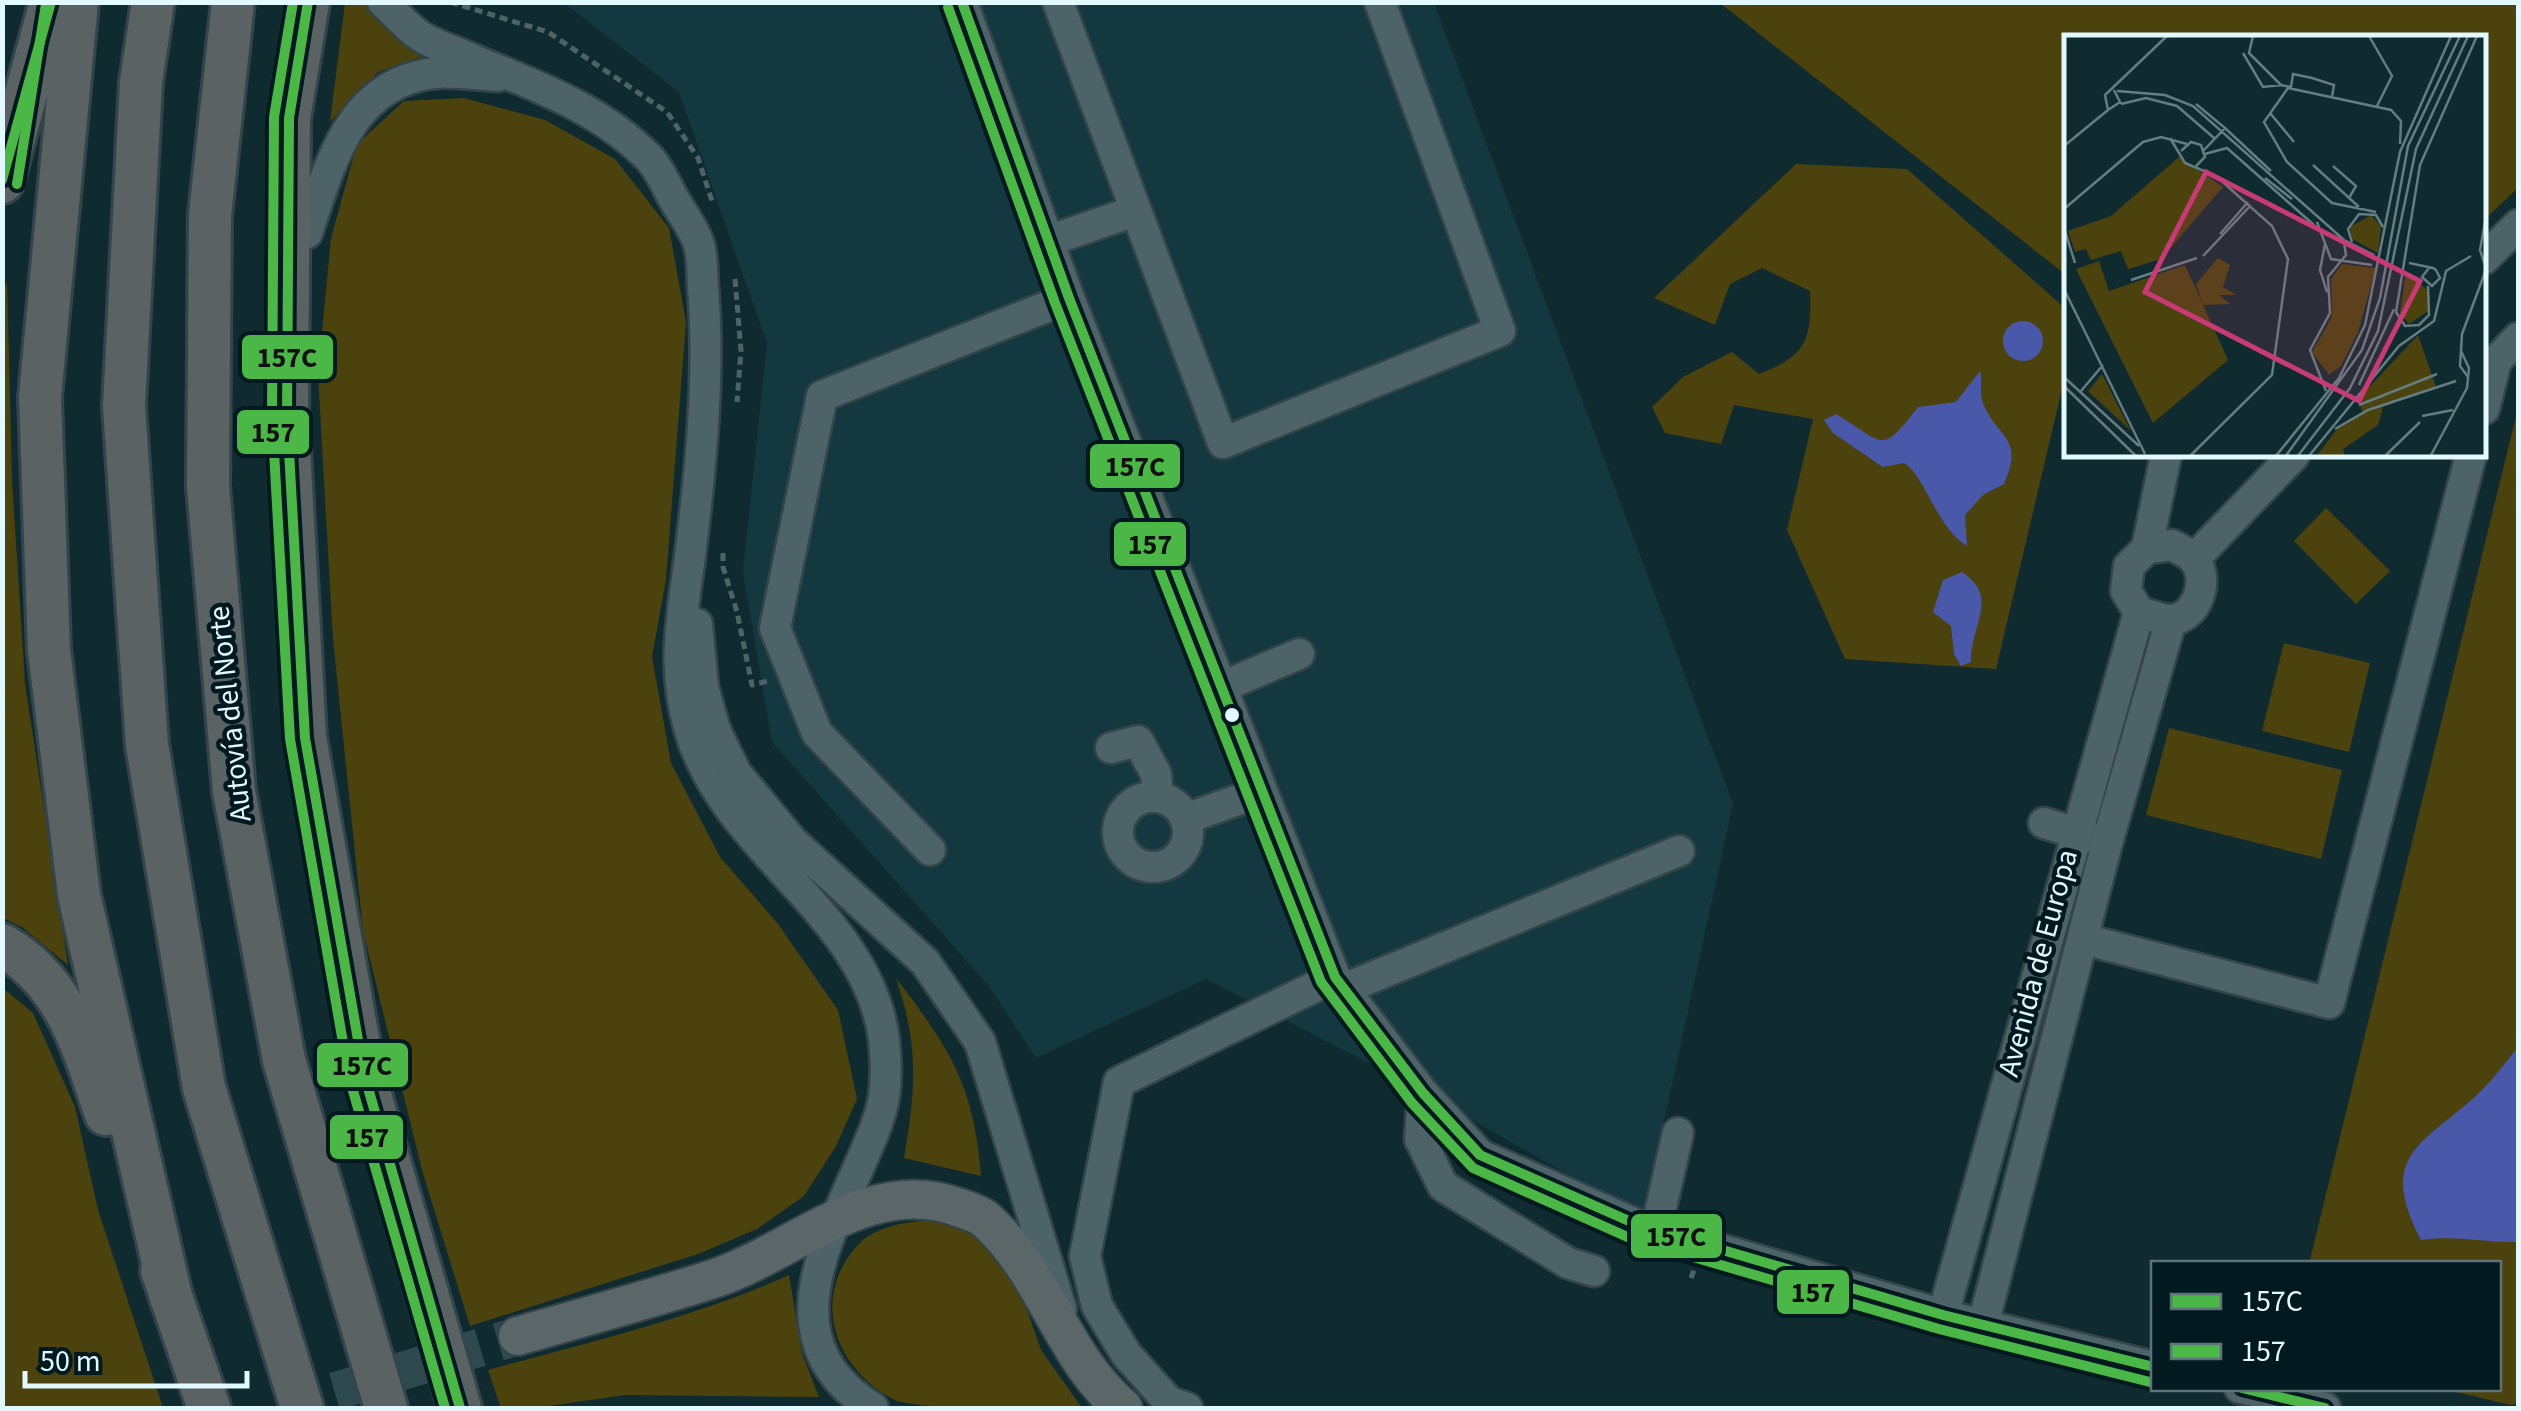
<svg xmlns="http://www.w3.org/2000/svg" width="2521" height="1411" font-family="'Source Sans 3',sans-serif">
<rect width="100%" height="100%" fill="#102b30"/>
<polygon fill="#143840" points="564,3 1434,3 1733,804 1643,1218 1417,1088 1206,979 1036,1058 988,985 772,742 743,572 767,343 679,92"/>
<g fill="#4b420d">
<polygon points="345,3 367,3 390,30 426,55 378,72 330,122"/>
<polygon points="1720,3 2518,3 2518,188 2484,220 2484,38 2066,38 2066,275"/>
<polygon points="464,98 545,120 615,159 669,228 686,322 666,579 652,657 671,763 720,857 778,924 838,1010 857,1099 836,1146 804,1196 757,1229 698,1254 470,1326 422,1170 363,931 333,639 318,374 331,238 357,144 404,101"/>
<path d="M 1796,164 L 1907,169 L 2066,309 L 2066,372 L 1996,669 L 1845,659 L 1787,530 L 1813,419 L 1734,405 L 1721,444 L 1665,433 L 1652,407 L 1683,377 L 1732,352 L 1759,374 C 1806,356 1812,340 1810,291 L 1762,268 L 1730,284 L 1715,325 L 1654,298 Z"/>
<polygon points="7,280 12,480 25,684 68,965 22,927 3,918 2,300"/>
<polygon points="2518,408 2518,1404 2511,1405 2443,1389 2498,1388 2498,1264 2309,1264"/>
<polygon points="2326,508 2390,571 2356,604 2294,541"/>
<polygon points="2284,643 2370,663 2349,752 2262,731"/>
<polygon points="2169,728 2342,770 2321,859 2146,815"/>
<path d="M 896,978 C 950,1049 974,1085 981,1176 L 904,1158 C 916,1088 919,1046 896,978 Z"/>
<polygon points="3,988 33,1013 75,1107 98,1210 163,1408 3,1408"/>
<path d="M 948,1219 L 997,1249 L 1019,1287 L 1041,1350 L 1082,1408 C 1037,1408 934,1411 897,1401 C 838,1373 809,1303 855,1248 C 877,1222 917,1221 948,1219 Z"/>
<path d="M 789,1275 L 802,1353 L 819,1397 L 625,1395 L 535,1408 L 501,1408 L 488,1370 C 590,1342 694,1318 789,1275 Z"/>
</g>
<g fill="#4958a9">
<circle cx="2023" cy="341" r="20"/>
<path d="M 1980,371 C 1983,383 1979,392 1983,403 C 1997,439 2025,436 2004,484 L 1983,495 L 1965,515 L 1967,546 C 1936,527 1925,475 1904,463 L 1883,467 L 1833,433 L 1824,420 L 1836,414 C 1886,444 1880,456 1918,407 L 1956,402 Z"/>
<path d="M 1962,572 C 2000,598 1971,623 1971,662 L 1961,666 L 1954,654 L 1951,626 L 1933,612 L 1943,580 Z"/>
<path d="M 2518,1047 L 2518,1242 C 2484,1243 2455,1235 2421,1240 C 2377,1154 2422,1145 2477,1095 C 2492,1081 2505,1063 2518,1047 Z"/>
</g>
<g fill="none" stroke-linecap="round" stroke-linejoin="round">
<polyline stroke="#2f4a4f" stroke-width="38" stroke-dasharray="38 19" stroke-linecap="butt" points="280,1408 518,1336"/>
<g stroke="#33454a" stroke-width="35">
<g id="minor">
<path d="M 383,2 C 395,13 407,27 420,36 C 436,46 457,52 474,60 C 536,86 601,109 649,158 C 660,169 667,188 675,201 C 683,215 695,230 699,245 C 703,258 702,274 703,287 C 710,375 701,468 690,556 C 682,619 671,666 690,731 C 726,852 869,915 884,1040 C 887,1066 887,1098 877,1123 C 844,1216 754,1334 873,1408"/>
<polyline points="962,2 1069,298 1335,977 1423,1093 1480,1155 1638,1225 1943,1315 2154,1367"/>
<polyline points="1058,2 1223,443 1500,331 1380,2"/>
<path d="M 307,233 C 330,165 349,83 434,73 C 454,71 477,75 497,76"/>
<polyline points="1048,241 1135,211"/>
<polyline points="2484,259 2518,225"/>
<polyline points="2484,409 2496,361 2518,338"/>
<path d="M 2147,548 L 2172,545 C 2179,549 2188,553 2193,558 C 2211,577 2198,619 2170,620 C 2161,620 2148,614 2139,612 L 2126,591 L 2129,566 L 2147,548 L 2166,455"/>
<polyline points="2194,559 2294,455"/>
<polyline points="697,624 703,687 715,730 736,773 792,841 925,962 980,1042 1061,1309"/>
<polyline points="1219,688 1299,654"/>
<polyline points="1111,748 1138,741 1156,774 1158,797"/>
<circle cx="1153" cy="832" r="35"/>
<polyline points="1185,819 1260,792"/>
<polyline points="2044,823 2090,837"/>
<polyline points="930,850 817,733 775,628 822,396 1069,298"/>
<polyline points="2083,939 2329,1003 2471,455"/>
<polyline points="1341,990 1679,851"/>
<polyline points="1423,1093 1420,1139 1443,1186 1568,1263 1594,1271"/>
<polyline points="1656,1230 1678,1133"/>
<polyline points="1943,1315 2139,612"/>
<polyline points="1983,1325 2107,843 2171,620"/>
<polyline points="2240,1388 2325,1408"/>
<polyline points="1187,1408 1169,1402 1126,1354 1097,1306 1085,1256 1119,1082 1335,977"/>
</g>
</g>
<g stroke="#33454a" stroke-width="42">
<path id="major" d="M 518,1336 C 584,1317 651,1299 716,1278 C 793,1252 870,1175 957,1207 C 966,1210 977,1213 985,1219 C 1045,1272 1062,1357 1123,1408"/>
</g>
<g stroke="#33454a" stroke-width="48">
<g id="highway">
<polyline points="77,2 40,397 49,650 79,895 171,1297"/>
<polyline points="153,2 141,82 124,406 147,745 204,1088 302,1408"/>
<polyline points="233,2 210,215 208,486 234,791 284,1060 386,1408"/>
<polyline points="308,2 289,118 287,415 305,738 364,1074 460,1408"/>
<polyline points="2,182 51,2"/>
<path d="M 2,945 C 67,982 83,1048 106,1114"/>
<polyline points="162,1270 209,1408"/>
</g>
</g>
<g stroke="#4f6266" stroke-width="5" stroke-dasharray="8 5" stroke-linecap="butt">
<polyline points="450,2 548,32 667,112 698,158 712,201"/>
<polyline points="735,279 741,351 737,402"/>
<polyline points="723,553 723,567 737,612 752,685 768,681"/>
</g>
<use href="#minor" stroke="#4e6368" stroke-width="30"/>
<use href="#major" stroke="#5a6668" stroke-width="38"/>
<use href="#highway" stroke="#5b6264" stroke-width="42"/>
<polyline stroke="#4f6266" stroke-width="5" stroke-dasharray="8 5" stroke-linecap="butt" points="1691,1278 1714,1217"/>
<g stroke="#021a1f" stroke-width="18">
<g id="bus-1">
<polyline points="308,2 289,118 287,415 305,738 364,1074 460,1408"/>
<polyline points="962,2 1069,298 1335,977 1423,1093 1480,1155 1638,1225 1943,1315 2154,1367"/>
<polyline points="2,180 51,2"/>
<polyline points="2242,1388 2325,1408"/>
</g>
</g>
<g stroke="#021a1f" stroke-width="18">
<g id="bus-2">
<polyline points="293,2 274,117 272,415 290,739 349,1077 445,1408"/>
<polyline points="948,7 1055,303 1321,982 1412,1103 1473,1168 1632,1239 1939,1329 2150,1382"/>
<polyline points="17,184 46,4"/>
</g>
</g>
<use href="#bus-1" stroke="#4ab747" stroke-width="10"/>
<use href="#bus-2" stroke="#4ab747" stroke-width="10"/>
</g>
<circle fill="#e1f9ff" stroke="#021a1f" stroke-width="4" cx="1232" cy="715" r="9"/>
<g text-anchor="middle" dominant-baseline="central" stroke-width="9" stroke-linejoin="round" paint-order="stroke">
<g font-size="30" fill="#e1f9ff" stroke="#021a1f">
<text transform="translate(230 714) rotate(-96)">Autovía del Norte</text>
<text transform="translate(2038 963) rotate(-75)">Avenida de Europa</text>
</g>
</g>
<g transform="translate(2064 35)">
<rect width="422" height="422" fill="#102b30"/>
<path d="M 115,122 L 159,152 L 97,224 L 64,234 L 57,216 L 27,225 L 22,214 L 11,217 L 4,196 L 47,181 ZM 307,180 L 317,191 L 314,218 L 288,204 L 286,192 ZM 154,223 L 166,230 L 159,252 L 172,260 L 155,260 L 167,269 L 139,270 L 164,325 L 89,388 L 12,234 L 35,226 L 45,256 L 121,230 L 139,269 L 132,249 ZM 278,229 L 312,233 L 294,297 L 277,331 L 265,340 L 248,317 L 268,282 L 267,244 ZM 342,238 L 365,256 L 364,276 L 345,289 L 336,278 ZM 354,300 L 372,352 L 319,372 L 314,390 L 279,414 L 281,422 L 252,422 L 273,394 L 299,378 L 294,364 ZM 38,339 L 67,396 L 24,356 Z" fill="#4b420d"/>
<path fill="none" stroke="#647d83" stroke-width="2.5" d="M 189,1 L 185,18 L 217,50 L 227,52 L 229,39 L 248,43 L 270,50 L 268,62M 305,1 L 328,41 L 313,71M 179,18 L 199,52 L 217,50M 50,55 L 56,67 L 44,75 L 41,60 L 103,1M 53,56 L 101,60 L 129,71 L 280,205 L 310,220M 57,69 L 82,63 L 113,71 L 150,103M 132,69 L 161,93 L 140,115M 206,78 L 230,107M 161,93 L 207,136M 106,103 L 121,128 L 152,141 L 208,191 L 224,224 L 208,340 L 125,422M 0,111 L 44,75M 117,116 L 127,107 L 137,110 L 141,122 L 132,131M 141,119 L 163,113 L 250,190M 249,130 L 295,172M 269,131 L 292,151 L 285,163M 201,143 L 228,164M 0,174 L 79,107 L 97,102 L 123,109M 312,177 L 268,168 L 223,127 L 200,87 L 224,53 L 327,75 L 337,86 L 336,109M 253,187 L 267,224 L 308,230M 0,193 L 11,228M 156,199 L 184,167M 288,207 L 284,194 L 295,179 L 312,180 L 319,192M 261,209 L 256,235 L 263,257M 139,221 L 187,170M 345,228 L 369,233 L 372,235 L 376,243 L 368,251 L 358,242 L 365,233M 422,233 L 416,215 L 423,176M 67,245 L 133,223M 364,251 L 365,280 L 355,290 L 341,291 L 332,277 L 356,130 L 413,1M 0,254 L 81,419M 0,342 L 75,411M 404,342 L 396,331 L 398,299 L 423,232M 295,350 L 330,274M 0,351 L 73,422M 17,356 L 39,330M 262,356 L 246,315 L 266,278 L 264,242 L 282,220 L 280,207M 295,370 L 373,339M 358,381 L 389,375M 271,394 L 304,375 L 392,346M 322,420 L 356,387M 211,422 L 275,343 L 301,290 L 336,117 L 387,1M 221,422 L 298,315 L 316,263 L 344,111 L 396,1M 233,422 L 286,353 L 314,296 L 352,114 L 404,1M 244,422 L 335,311 L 370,286 L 382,236 L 407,221M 366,422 L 403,353 L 405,333 L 397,316"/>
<path fill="#c73a74" fill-opacity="0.15" stroke="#c73a74" stroke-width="5" d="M 142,137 L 356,246 L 295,366 L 81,257 Z"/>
<rect width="422" height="422" fill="none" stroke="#e1f9ff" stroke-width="5"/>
</g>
<g stroke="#021a1f" stroke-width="4">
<rect x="240" y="333" width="95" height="48" rx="10" fill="#4ab747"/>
<rect x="235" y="408" width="76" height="48" rx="10" fill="#4ab747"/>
<rect x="1088" y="442" width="94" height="48" rx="10" fill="#4ab747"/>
<rect x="1112" y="520" width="76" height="48" rx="10" fill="#4ab747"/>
<rect x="315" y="1041" width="95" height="48" rx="10" fill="#4ab747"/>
<rect x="328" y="1113" width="77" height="48" rx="10" fill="#4ab747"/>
<rect x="1629" y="1212" width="95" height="48" rx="10" fill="#4ab747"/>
<rect x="1775" y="1268" width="76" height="48" rx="10" fill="#4ab747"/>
</g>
<g font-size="28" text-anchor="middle" font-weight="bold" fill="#111">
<text x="287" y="367">157C</text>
<text x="273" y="442">157</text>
<text x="1135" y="476">157C</text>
<text x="1150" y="554">157</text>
<text x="362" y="1075">157C</text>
<text x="367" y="1147">157</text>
<text x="1676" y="1246">157C</text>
<text x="1813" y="1302">157</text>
</g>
<rect width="2521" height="1411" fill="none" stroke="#e1f9ff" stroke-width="10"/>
<rect x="2151" y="1261" width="350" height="130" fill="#021a1f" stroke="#5b7379" stroke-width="2.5"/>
<rect x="2171" y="1294" width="50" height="15" fill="#4ab747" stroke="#5b7379" stroke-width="2.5"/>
<text x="2241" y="1311" font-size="30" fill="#e1f9ff">157C</text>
<rect x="2171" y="1344" width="50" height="15" fill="#4ab747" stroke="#5b7379" stroke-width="2.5"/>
<text x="2241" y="1361" font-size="30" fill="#e1f9ff">157</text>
<path d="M25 1371v15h222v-15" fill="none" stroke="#e1f9ff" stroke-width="5"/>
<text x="40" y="1371" font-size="30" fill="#e1f9ff" stroke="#021a1f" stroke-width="8" paint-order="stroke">50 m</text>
</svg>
